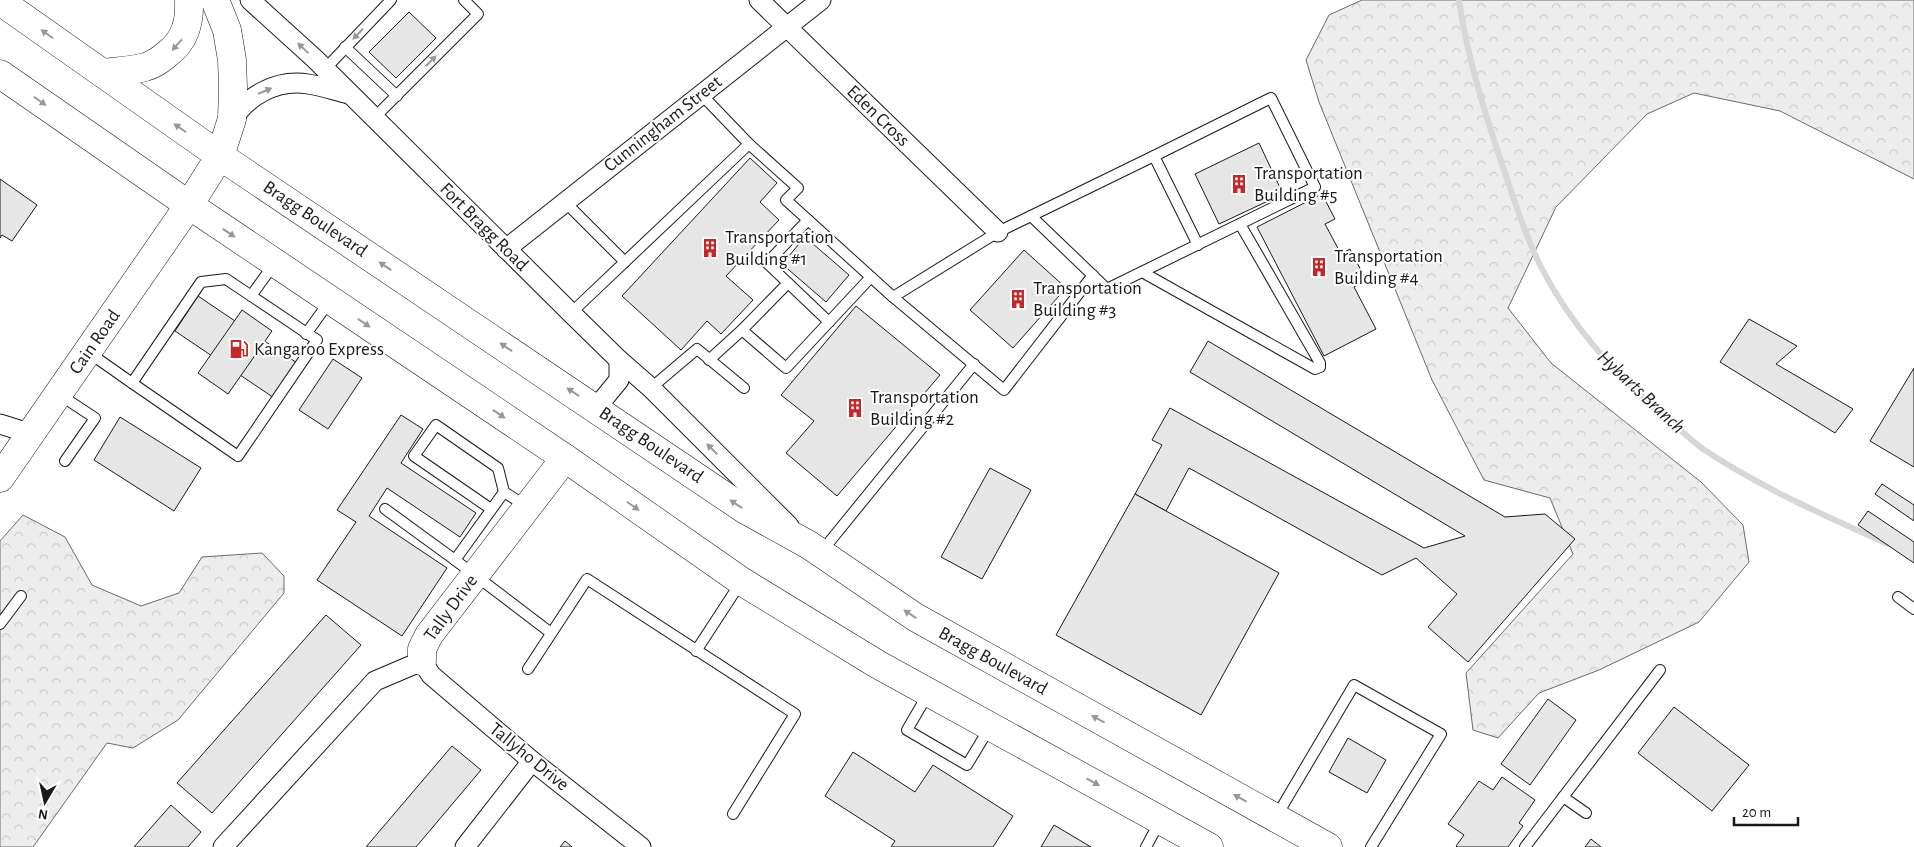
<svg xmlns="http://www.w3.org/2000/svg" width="1914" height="847" font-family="'Alegreya Sans',sans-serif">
<defs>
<pattern id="forest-crowns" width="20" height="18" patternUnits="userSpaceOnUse" patternTransform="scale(1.25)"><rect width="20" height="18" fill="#ededed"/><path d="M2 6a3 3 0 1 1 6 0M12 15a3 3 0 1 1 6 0" fill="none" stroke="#cbcbcb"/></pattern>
</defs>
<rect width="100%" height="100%" fill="#fff"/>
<g fill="url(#forest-crowns)" stroke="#6a6a6a">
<polygon points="1362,0 1914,0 1914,179 1780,111 1694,93 1647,114 1556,207 1508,308 1551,363 1701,482 1743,525 1749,562 1699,622 1599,670 1539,693 1498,738 1473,730 1466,673 1573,554 1550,498 1484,480 1432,380 1319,102 1306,60 1329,15"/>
<polygon points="23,515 65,537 92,585 141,606 179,593 202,557 262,553 284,576 284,593 178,720 133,748 107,743 33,847 0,847 0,541"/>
</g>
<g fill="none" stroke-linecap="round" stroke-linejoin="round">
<path stroke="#d7d7d7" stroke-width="6" d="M 1459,0 C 1467,56 1483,107 1501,161 C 1513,196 1524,233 1541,267 C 1573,329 1618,378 1671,422 C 1682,431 1692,441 1703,449 C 1760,487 1825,516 1888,544"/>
</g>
<g fill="#e6e6e6" stroke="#1a1a1a">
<polygon points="409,12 436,38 396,78 369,52"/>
<polygon points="1259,143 1283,194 1219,224 1195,174"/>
<polygon points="750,158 777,183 760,202 779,220 726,276 753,300 721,334 707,321 681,350 622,296"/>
<polygon points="0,179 37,205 12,241 2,235 0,238"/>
<polygon points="1322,194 1335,219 1325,224 1341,254 1350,249 1366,280 1354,287 1376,329 1324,356 1257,227"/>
<polygon points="805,237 849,275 826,302 782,264"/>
<polygon points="1024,250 1066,288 1013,348 970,310"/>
<polygon points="198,296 303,367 280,402 175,331"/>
<polygon points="856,306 940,375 837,496 786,453 814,421 781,395"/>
<polygon points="242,310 272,331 228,394 198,373"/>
<polygon points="1749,319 1797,346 1776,364 1853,409 1835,433 1720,362"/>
<polygon points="1208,341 1505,517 1545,514 1575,539 1468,662 1428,627 1457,594 1416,558 1382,575 1189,468 1166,511 1135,494 1162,445 1152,440 1170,408 1424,548 1465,536 1190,372"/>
<polygon points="333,359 362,378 328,429 299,410"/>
<polygon points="1914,368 1914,467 1870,441"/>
<polygon points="401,415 423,429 401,463 476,513 460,537 387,488 369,516 447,568 402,636 317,580 356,522 337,510"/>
<polygon points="120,417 201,468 174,511 94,460"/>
<polygon points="990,468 1031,490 982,579 941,557"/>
<polygon points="1882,484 1914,505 1914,521 1875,494"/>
<polygon points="1135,494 1279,573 1201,715 1056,635"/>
<polygon points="1868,511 1914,542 1914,563 1858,525"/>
<polygon points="326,615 361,645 212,813 177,783"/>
<polygon points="1548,699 1576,720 1530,785 1501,764"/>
<polygon points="1674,707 1749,765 1712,811 1638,753"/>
<polygon points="1348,738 1386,760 1367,793 1329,772"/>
<polygon points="452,746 481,770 416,847 366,847"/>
<polygon points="853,752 915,792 933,765 1013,816 993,847 891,847 895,841 825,796"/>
<polygon points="1502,777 1535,800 1519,823 1523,826 1508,847 1457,847 1456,846 1464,835 1448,824 1479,781 1493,790"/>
<polygon points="171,805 201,832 188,847 134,847"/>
<polygon points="1054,825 1091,847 1041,847"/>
<polygon points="1591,839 1601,847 1585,847"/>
<polygon points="565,841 572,847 560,847"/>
</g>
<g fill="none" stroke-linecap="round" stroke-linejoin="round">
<g stroke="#1a1a1a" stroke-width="12">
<g id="lane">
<polyline points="345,47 397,96"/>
<polyline points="325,69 391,0"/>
<polyline points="374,118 478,14 464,0"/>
<polyline points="749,144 798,188 786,200 893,297 998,232 1154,156"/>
<polyline points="565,202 625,262"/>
<polyline points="1031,216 1107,289 1315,187 1271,98 1154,156 1198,245"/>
<polyline points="808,220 767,263 829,322"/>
<polyline points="1142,272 1315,369 1320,367 1320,363 1240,224"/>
<polygon points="226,279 317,340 238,456 132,383 201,282"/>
<polyline points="251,296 274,264"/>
<polyline points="893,297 1004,390 1093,275"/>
<polyline points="571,313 749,144 701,94"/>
<polyline points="742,330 788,283"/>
<polyline points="306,334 329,302"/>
<polyline points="88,352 132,383"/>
<polyline points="709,360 742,330 786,368 871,277"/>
<polyline points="651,388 697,349 744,388"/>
<polyline points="60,395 95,418 65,461"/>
<polyline points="504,492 526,506"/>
<polyline points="385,509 455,560 504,492 498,468 436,425 414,456 491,509"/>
<polyline points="822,551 974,364"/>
<polyline points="455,560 551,633"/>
<polyline points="1898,597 1914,609"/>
<polyline points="0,624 21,596"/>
<polyline points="696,651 741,582"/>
<polyline points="528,669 587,579 795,714 733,814"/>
<polyline points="928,694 907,730 967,765 990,727"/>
<polyline points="1563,797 1586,813"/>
<polyline points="1276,817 1354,685 1441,734 1371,847"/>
<polyline points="1146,847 1160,821"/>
<polyline points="1525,847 1660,670"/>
</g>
</g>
<g stroke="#1a1a1a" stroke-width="21">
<g id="street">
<polyline points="250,0 315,59 571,313 619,360 651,388 789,526"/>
<polyline points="759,0 998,232"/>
<path d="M 231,123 C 245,96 277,79 308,84 C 322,86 336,91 349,94"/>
<polyline points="506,249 821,0"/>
<polyline points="596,408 619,380 619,360"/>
<polyline points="0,424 32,434"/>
<polyline points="223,847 375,681 422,661 431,675 532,761 641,847"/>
<polyline points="465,847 532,761"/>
</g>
</g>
<g stroke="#1a1a1a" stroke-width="29">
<g id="secondary">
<polyline points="0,478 189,205 220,156 232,119 233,88 232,60 227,30 215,0"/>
<polyline points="422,661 422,649 429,635 565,458"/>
</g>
</g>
<g stroke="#1a1a1a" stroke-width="29">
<g id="primary">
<polyline points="0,1 220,156 744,509 809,545 915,617 1328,847"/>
<path d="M 102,73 C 116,71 132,71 145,67 C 153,65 160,60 166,55 C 185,41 190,23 189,0"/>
<polyline points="0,74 189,205 565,458 741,581 877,664 1209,847"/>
</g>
</g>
<use href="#lane" stroke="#fff" stroke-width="10"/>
<use href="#street" stroke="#fff" stroke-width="19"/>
<use href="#secondary" stroke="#fff" stroke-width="28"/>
<use href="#primary" stroke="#fff" stroke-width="28"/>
</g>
<defs><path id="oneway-solid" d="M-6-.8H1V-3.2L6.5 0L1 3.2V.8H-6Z" transform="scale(1.25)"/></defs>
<g fill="#989898">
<use href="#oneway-solid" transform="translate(47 34) rotate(-145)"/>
<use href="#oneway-solid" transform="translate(358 34) rotate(134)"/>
<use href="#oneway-solid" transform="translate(177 45) rotate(132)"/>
<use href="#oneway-solid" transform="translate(303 48) rotate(-137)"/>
<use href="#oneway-solid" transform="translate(431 61) rotate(-45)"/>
<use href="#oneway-solid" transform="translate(265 91) rotate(-23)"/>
<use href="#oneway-solid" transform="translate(40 101) rotate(35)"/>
<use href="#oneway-solid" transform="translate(180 128) rotate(-145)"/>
<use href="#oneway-solid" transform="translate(229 233) rotate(34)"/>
<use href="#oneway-solid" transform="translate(385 266) rotate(-146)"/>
<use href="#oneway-solid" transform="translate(364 323) rotate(34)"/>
<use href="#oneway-solid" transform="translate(506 347) rotate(-146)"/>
<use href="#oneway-solid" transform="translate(573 392) rotate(-146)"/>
<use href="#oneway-solid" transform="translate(499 414) rotate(34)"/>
<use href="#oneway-solid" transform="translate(712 449) rotate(-135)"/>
<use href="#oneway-solid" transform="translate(736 504) rotate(-146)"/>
<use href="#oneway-solid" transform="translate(633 506) rotate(35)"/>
<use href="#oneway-solid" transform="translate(910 614) rotate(-147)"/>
<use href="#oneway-solid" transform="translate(1098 719) rotate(-151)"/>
<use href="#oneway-solid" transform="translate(1093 782) rotate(29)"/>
<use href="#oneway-solid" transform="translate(1240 798) rotate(-151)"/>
</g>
<defs>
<g id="building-bare" transform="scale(1.5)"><path d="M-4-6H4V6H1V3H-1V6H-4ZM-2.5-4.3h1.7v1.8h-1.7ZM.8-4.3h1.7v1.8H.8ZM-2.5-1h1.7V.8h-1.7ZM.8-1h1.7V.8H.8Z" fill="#c62828" stroke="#fff" stroke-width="2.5" paint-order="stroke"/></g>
<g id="fuel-bare" transform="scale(1.5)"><path d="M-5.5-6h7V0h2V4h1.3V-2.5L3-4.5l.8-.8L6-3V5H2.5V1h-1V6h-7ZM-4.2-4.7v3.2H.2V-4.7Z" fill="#c62828" stroke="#fff" stroke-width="2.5" paint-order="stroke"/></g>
</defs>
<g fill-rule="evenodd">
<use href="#building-bare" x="1239" y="184"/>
<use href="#building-bare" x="710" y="248"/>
<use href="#building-bare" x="1319" y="267"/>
<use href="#building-bare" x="1018" y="299"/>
<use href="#fuel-bare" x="239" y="349"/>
<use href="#building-bare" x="855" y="408"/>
</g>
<g text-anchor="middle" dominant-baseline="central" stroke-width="4" stroke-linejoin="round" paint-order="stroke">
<g font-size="19" fill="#1a1a1a" stroke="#fff">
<text transform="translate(878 116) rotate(44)">Eden Cross</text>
<text transform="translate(663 124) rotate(-38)">Cunningham Street</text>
<text transform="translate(315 219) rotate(34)">Bragg Boulevard</text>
<text transform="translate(484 227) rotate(45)">Fort Bragg Road</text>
<text transform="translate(95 342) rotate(-55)">Cain Road</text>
<text transform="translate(651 445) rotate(34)">Bragg Boulevard</text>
<text transform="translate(451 608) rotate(-54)">Tally Drive</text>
<text transform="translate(993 661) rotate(29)">Bragg Boulevard</text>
<text transform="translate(529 757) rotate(39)">Tallyho Drive</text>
</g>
<g font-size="19" fill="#1a1a1a" stroke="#fff" text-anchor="start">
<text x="1254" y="173">Transportation<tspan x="1254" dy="22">Building #5</tspan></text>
<text x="725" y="237">Transportation<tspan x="725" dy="22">Building #1</tspan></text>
<text x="1334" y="256">Transportation<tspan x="1334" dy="22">Building #4</tspan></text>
<text x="1033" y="288">Transportation<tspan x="1033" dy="22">Building #3</tspan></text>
<text x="254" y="349">Kangaroo Express</text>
<text x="870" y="397">Transportation<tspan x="870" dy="22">Building #2</tspan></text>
</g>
<g font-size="20" font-style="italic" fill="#1a1a1a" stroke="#fff">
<text transform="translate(1641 392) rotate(43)">Hybarts Branch</text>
</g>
</g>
<g transform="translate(45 802) rotate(189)" stroke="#ffffff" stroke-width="4" paint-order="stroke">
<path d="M0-4L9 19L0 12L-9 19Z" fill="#1a1a1a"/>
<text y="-8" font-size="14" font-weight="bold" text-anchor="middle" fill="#1a1a1a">N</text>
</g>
<path d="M1734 817v8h64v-8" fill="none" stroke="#1a1a1a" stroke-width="2.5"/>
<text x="1742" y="817" font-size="15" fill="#1a1a1a" stroke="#ffffff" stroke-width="4" paint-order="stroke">20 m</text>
</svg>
